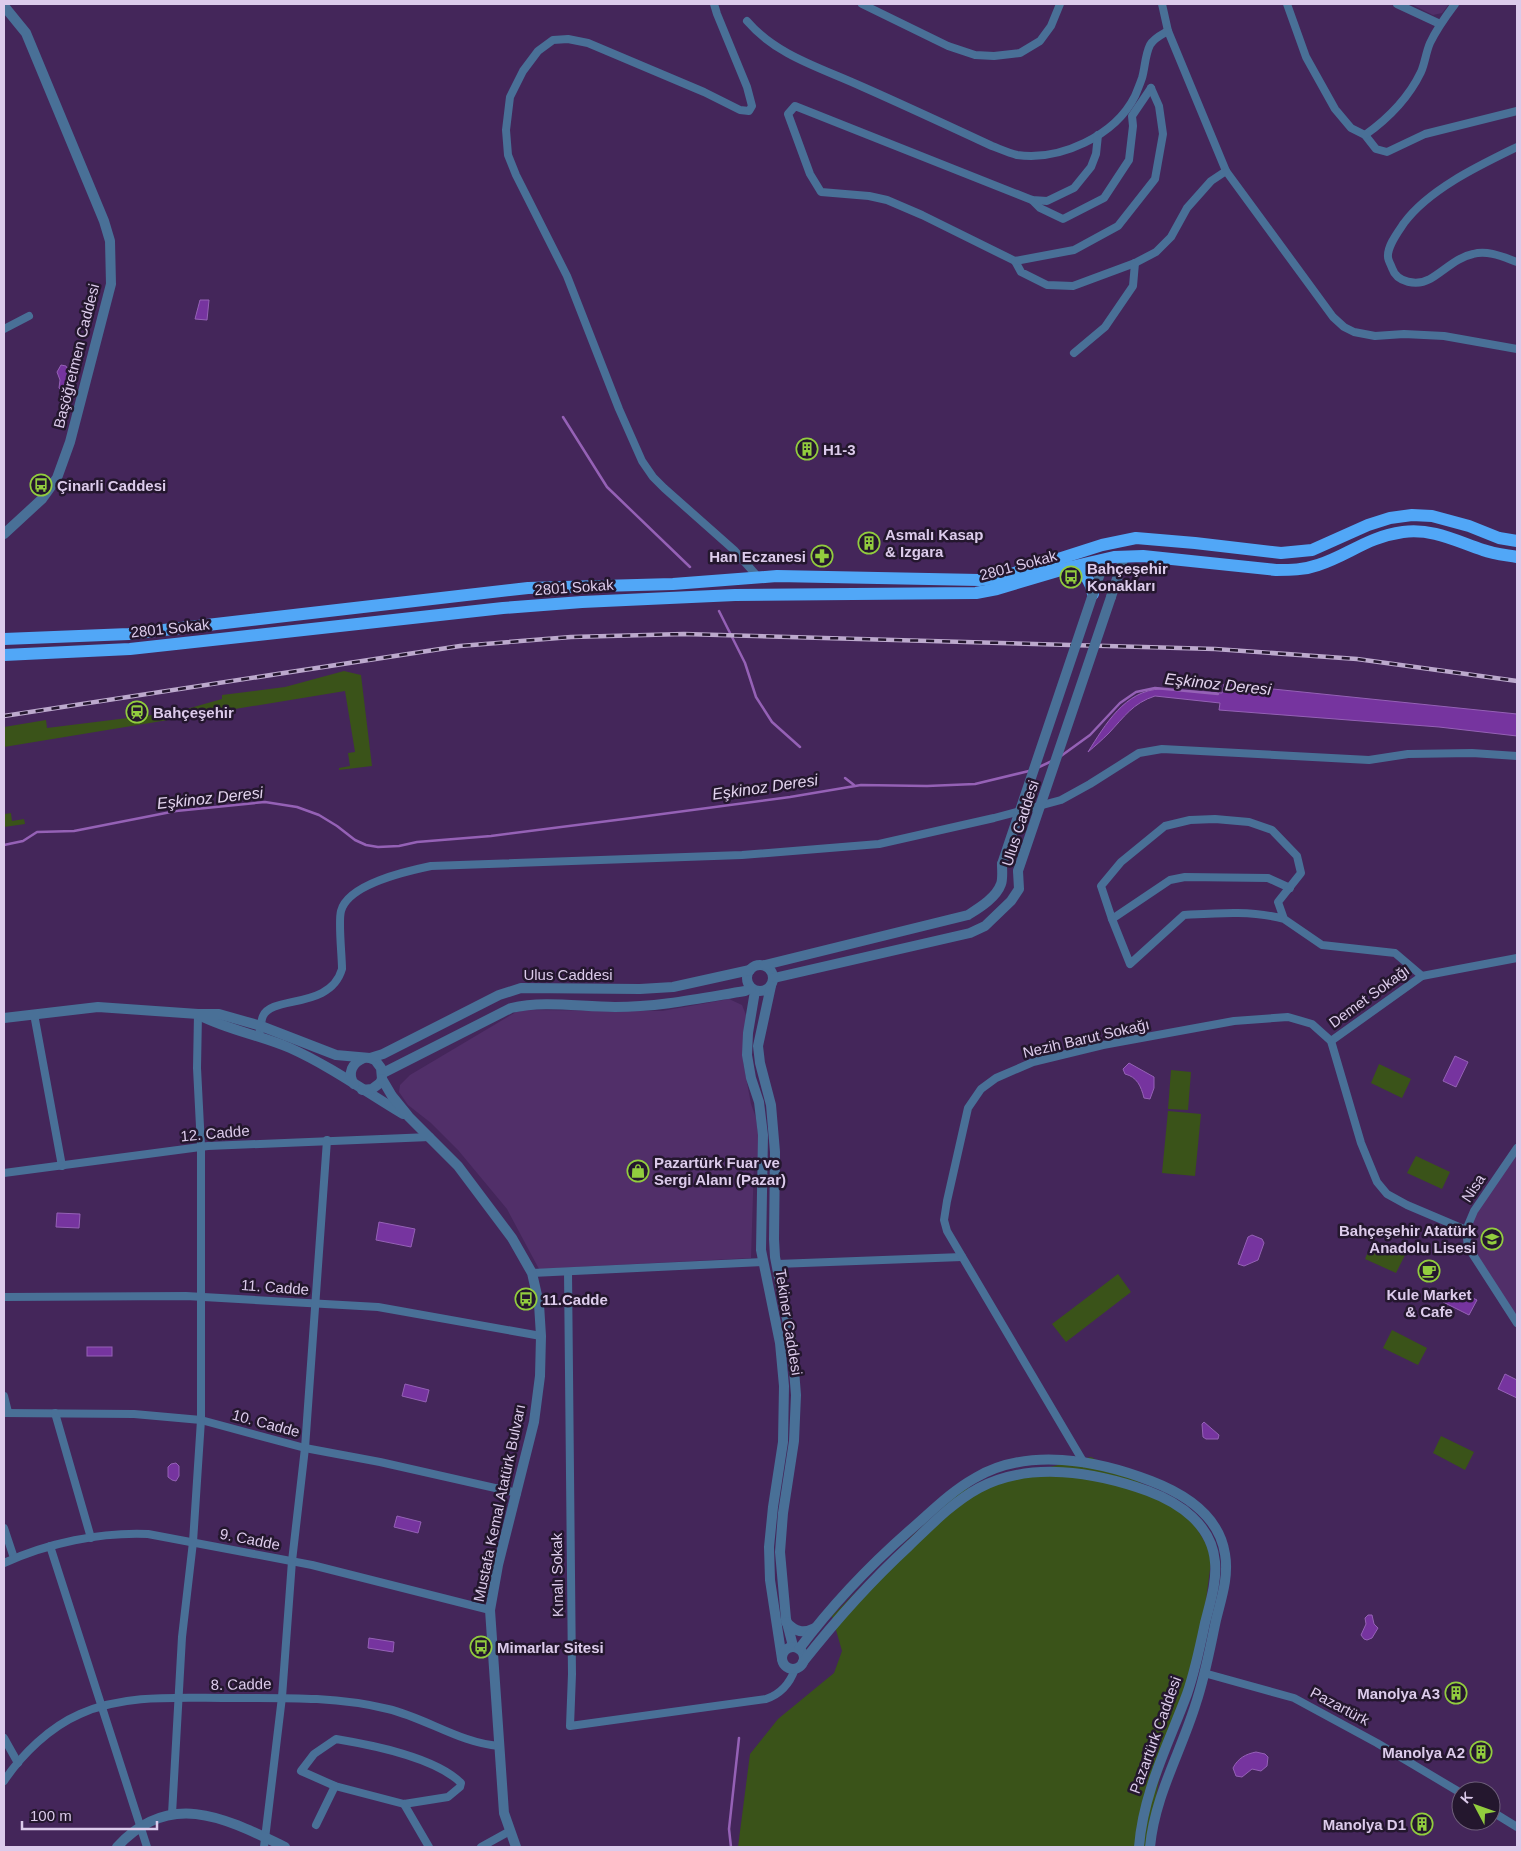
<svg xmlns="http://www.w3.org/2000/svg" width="1521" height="1851" font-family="Arial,sans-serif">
<rect width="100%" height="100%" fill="#44265a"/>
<g fill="#512f69">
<polygon points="1411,4 1449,4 1442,13 1433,15"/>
<polygon points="729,999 742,1005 746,1015 743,1061 751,1104 756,1118 760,1148 759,1157 754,1163 751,1258 539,1269 507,1209 458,1150 431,1123 408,1105 399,1092 400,1085 410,1075 516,1012 526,1010 662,1011"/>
<polygon points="1517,1148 1517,1323 1478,1263 1466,1230"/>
</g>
<g fill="#3a5319">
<polygon points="344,671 361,675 372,766 339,770 339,768 350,766 348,753 355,752 345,691 4,747 4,727 46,720 47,728 176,712 222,699 222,695 285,687"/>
<polygon points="4,808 5,814 11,813 12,821 24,819 25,824 4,827"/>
<polygon points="1379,1064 1411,1079 1402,1098 1371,1083"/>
<polygon points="1171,1070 1191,1072 1188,1110 1168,1109"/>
<polygon points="1168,1111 1201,1114 1195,1176 1162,1173"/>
<polygon points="1416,1156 1450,1172 1442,1189 1407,1173"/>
<polygon points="1373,1240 1405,1255 1396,1273 1365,1259"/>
<polygon points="1118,1274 1131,1292 1066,1342 1052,1324"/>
<polygon points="1392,1330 1427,1348 1418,1365 1383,1348"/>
<polygon points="1441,1436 1474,1452 1465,1470 1433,1453"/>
<polygon points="1091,1457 1183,1505 1212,1554 1205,1608 1191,1683 1159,1780 1147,1847 738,1847 750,1754 778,1719 834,1673 842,1651 832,1616 912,1536 961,1491 1008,1473 1050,1467"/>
</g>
<g fill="#76349f" stroke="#9561b6">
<polygon points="200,300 209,300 207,320 195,319"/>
<path d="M 61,365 L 66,366 C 70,373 69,386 63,391 L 59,388 L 60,380 L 57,372 Z"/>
<path d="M 1224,684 L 1517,714 L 1517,736 L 1439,727 L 1219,710 L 1220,703 L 1155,696 C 1133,703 1124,717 1109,733 C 1102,740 1095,746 1088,752 C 1105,725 1125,690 1161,689 L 1222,693 Z"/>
<polygon points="1455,1056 1468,1062 1456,1087 1443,1081"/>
<path d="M 1129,1063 L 1154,1077 L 1154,1088 L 1150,1099 L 1144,1098 C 1141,1086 1137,1077 1125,1074 L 1123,1069 Z"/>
<polygon points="57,1213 80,1214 79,1228 56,1227"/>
<polygon points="379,1222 415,1229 411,1247 376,1240"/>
<polygon points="1252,1235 1262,1239 1264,1243 1258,1260 1244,1266 1238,1264 1248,1237"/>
<polygon points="1450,1287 1477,1300 1469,1315 1443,1302"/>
<rect x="87" y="1347" width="25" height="9"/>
<polygon points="1505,1374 1517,1380 1517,1398 1498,1389"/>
<polygon points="405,1384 429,1390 426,1402 402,1396"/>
<polygon points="1204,1422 1219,1435 1218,1439 1206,1439 1203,1437 1202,1424"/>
<polygon points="176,1463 179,1466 179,1476 176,1481 172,1480 168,1477 168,1467 171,1464"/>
<polygon points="397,1516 421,1522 418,1533 394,1527"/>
<polygon points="1368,1615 1372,1615 1374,1624 1378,1628 1372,1638 1367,1640 1364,1639 1361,1635 1366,1624 1365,1618"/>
<polygon points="369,1638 394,1642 393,1652 368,1648"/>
<path d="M 1256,1752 L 1265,1754 L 1268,1757 L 1267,1766 L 1261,1771 L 1252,1769 L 1242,1777 L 1236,1776 L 1233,1768 C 1238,1758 1246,1754 1256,1752 Z"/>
</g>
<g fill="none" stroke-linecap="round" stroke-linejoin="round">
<g stroke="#9561b6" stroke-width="2.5">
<polyline points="563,417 607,487 690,567"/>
<polyline points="719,611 745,663 756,697 772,722 800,747"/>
<polyline points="1061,756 1090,735 1120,703 1136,692 1155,688 1218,694"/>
<polyline points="1039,767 1052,761"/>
<polyline points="845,778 854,785"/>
<polyline points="4,845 23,841 37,832 74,831 176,811 265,802 297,807 319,815 337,826 355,840 366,845 378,847 399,846 417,842 491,836 632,818 790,797 861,785 927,786 975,784 1029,771"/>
<polyline points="731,1847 729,1829 739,1738"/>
</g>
<g stroke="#497097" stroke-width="8">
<polyline points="714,4 717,14 747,87 752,106 749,111 740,110 704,92 588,43 568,39 553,40 538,51 523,71 510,97 506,130 508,155 516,175 567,276 619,409 642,461 653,477 664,488 734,550 758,577"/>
<polyline points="862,4 948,46 975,55 994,56 1020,53 1040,41 1051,26 1060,4"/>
<polyline points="1162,4 1168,31 1226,171 1333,317 1344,327 1354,332 1375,336 1404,334 1444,336 1517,349"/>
<polyline points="1287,4 1306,57 1335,109 1351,128 1365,135 1376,149 1387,152 1425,134 1517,111"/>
<polyline points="1397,4 1440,24"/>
<path d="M 747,21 C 777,56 822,68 863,87 C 906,106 949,126 992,146 C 1000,149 1009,153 1017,155 C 1060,161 1115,136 1135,96 C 1137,91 1140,84 1142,78 C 1145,68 1145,55 1150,45 C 1154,38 1161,35 1168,31"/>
<polyline points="1098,135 1096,154 1091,167 1074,188 1047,201 1032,200 795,106 788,114 810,174 821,192 869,196 887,200 922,215 1015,261 1021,272 1047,285 1073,286 1135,263 1156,252 1171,237 1187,208 1211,181 1226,171"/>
<path d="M 1365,135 C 1389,118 1408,99 1421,72 C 1425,63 1426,52 1430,43 C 1437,28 1446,16 1455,4"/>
<path d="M 1517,147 C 1480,165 1429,189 1404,223 C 1398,232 1387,246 1388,257 C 1388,260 1391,265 1392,268 C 1397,283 1417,286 1430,279 C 1444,271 1457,257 1473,254 C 1488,250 1503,257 1517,262"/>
<polyline points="1032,200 1040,208 1063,219 1104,198 1129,160 1133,126 1132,116 1151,88"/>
<polyline points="1015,261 1074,250 1118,226 1155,179 1163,134 1159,106 1151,88"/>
<polyline points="4,329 29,316"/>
<polyline points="1074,353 1105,327 1133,286 1135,263"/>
<polyline points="1112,919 1170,880 1185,877 1268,878 1290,888"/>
<path d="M 1284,919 C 1252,910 1217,913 1184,915 L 1130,964 L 1112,919 L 1101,886 L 1121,862 L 1165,826 L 1190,820 L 1215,819 L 1249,822 L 1272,830 L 1297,856 L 1301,873 L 1278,902 L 1284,919 L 1322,945 L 1395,953 L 1422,976 L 1331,1041"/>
<polyline points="1422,976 1517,958"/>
<polyline points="34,1014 62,1166"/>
<path d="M 260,1031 C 261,1027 261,1020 263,1016 C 272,995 330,1010 342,969 C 342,955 338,922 341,911 C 348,884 407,871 431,866 L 742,855 L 879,844 L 994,818 L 1061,800 L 1090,784 L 1139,753 L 1162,749 L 1369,760 L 1408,754 L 1472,753 L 1517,756"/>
<polyline points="1517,1148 1474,1211 1466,1230 1468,1247 1517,1323"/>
<polyline points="4,1173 208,1146 430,1137"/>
<polyline points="777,1264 962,1257"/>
<path d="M 568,1272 L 572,1674 L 570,1726 L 766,1699 C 781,1694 790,1683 795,1669"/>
<polyline points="532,1273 763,1262"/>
<polyline points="4,1297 186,1296 378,1307 541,1336"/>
<polyline points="4,1396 8,1412"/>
<polyline points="4,1413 134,1414 201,1420 305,1448 380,1462 517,1493"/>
<polyline points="55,1413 91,1538"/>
<polyline points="1084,1463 947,1231 944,1220 947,1201 968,1108 981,1089 996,1078 1033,1062 1103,1045 1234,1021 1288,1017 1312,1024 1331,1041 1361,1143 1377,1182 1387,1194 1407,1205 1466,1230"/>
<polyline points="4,1528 14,1558"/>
<polyline points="50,1546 147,1847"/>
<path d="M 4,1563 C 48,1543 100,1532 148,1534 L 312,1565 L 490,1610"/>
<polyline points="1204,1673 1294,1698 1377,1743 1461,1793"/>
<polyline points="4,1738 18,1763"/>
<path d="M 336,1739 C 372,1745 435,1757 461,1783 L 460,1787 L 448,1797 L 404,1804 L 335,1786 L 301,1771 L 314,1754 Z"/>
<path d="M 4,1781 C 22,1754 50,1727 80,1714 C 124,1694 178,1698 226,1698 C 280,1698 335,1696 388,1709 C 426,1718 460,1743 499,1746"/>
<polyline points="404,1804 429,1847"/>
<polyline points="1491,1811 1517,1827"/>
<polyline points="172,1814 182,1637 193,1542 201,1420 201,1146 197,1068 198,1014"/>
<polyline points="316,1825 335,1786"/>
<polyline points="264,1847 282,1697 292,1561 305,1448 327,1140"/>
<polyline points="481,1847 510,1831"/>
</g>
<g stroke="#497097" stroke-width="10">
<polyline points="4,6 26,33 104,221 110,241 111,284 70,442 57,478 42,499 4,534"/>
<polyline points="1093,594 1105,559"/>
<polyline points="1111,597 1124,557"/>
<circle cx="760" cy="978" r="13"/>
<path d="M 765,965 L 968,915 C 979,908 996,898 1001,884 C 1003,879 1002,870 1002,864"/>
<polyline points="774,978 970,933 985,926 1011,901 1019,889 1018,871"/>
<polyline points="771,986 758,1046 760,1063 771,1105 775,1152 774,1239 775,1257 792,1345 796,1395 794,1441 783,1513 780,1552 786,1619 793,1646"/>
<polyline points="755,991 748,1033 747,1055 751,1078 759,1102 763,1135 761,1250 780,1343 784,1386 783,1442 773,1507 769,1547 770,1580 782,1659"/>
<path d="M 199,1015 C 228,1030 260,1035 290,1048 C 330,1066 366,1092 403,1114"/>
<polyline points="4,1018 98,1007 198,1014 219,1014 261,1026 336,1055 370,1058 375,1060 381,1068 382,1079 380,1083 372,1089 362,1090"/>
<polyline points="370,1058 383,1054 499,995 521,988 640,989 673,987 750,970"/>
<path d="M 383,1073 L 511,1008 C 545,1000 580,1007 615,1007 C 659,1007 702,998 745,991 L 751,988"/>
<polyline points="382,1079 392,1096 409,1117 458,1166 512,1238 532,1273 539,1304 541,1336 540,1376 534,1422 498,1565 490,1610 504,1813 516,1847"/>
<path d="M 354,1084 C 347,1073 352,1063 364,1058"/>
<path d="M 786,1622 C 796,1632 803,1634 815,1628"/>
<circle cx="793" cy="1658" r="11"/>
<path d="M 799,1649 C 832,1605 868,1567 909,1531 C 930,1513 950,1492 975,1478 C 1027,1447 1097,1460 1151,1481 C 1185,1494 1219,1515 1225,1554 C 1229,1577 1221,1599 1216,1620 C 1210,1648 1205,1676 1196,1703 C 1181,1752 1155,1795 1150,1847"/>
<path d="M 803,1662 C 836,1620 870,1582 909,1546 C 930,1526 953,1502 979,1488 C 1030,1461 1095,1472 1148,1491 C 1180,1503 1212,1525 1215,1562 C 1217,1582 1210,1603 1205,1623 C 1200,1647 1195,1671 1187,1694 C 1168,1745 1143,1793 1139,1847"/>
<path d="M 117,1847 C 170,1789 225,1818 285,1847"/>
</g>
<g stroke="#51a7f7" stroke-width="12">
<path d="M 1071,567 C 1085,572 1090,580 1093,594"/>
<polyline points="4,639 129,634 528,588 673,584 777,576 979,580 1002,577 1102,545 1136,538 1195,543 1281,553 1312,550 1368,525 1390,518 1412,515 1432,516 1469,526 1499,538 1517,541"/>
<path d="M 4,655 L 130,649 L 503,608 L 582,602 L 735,595 L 976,593 L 997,589 L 1071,567 L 1114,557 L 1143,556 L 1276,570 C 1290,570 1304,570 1318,565 C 1349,555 1367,537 1403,532 C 1432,528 1456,541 1483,550 C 1494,554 1506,555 1517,557"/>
</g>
<g stroke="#bca9cd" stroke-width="4.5">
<polyline id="rail" points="4,716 460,646 571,637 684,634 1215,649 1357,659 1517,681"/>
</g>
<use href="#rail" stroke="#24172e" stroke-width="2.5" stroke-dasharray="8" stroke-linecap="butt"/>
<g stroke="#497097" stroke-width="10">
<polyline points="1002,864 1093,594"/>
<polyline points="1018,871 1111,597"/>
</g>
</g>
<defs>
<g id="building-ring" transform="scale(1.125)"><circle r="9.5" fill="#24172e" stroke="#92cd3e" stroke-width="1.5"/><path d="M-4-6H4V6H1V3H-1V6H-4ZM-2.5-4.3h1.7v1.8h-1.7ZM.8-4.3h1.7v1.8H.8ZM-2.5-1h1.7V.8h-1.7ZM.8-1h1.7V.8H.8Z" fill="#92cd3e"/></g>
<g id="bus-ring" transform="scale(1.125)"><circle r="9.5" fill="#24172e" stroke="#92cd3e" stroke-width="1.5"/><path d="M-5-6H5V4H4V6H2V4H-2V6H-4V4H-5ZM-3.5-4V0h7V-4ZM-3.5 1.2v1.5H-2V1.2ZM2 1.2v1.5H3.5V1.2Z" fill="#92cd3e"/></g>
<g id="pharmacy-ring" transform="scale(1.125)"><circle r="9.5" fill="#24172e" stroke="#92cd3e" stroke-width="1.5"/><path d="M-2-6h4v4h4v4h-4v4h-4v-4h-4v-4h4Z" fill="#92cd3e"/></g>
<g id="station-ring" transform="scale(1.125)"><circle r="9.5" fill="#24172e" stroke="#92cd3e" stroke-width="1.5"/><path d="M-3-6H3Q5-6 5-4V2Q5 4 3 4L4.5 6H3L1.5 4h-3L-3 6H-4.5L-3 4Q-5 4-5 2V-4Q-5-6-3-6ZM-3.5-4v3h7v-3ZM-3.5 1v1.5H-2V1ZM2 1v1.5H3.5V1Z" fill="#92cd3e"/></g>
<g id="shop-ring" transform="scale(1.125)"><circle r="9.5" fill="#24172e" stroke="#92cd3e" stroke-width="1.5"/><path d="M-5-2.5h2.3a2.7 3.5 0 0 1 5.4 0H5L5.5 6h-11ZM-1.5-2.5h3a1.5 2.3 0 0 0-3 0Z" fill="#92cd3e"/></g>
<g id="school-ring" transform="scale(1.125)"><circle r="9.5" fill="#24172e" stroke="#92cd3e" stroke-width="1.5"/><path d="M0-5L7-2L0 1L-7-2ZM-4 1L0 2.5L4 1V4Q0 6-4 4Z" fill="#92cd3e"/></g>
<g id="cafe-ring" transform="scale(1.125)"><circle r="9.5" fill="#24172e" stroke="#92cd3e" stroke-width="1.5"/><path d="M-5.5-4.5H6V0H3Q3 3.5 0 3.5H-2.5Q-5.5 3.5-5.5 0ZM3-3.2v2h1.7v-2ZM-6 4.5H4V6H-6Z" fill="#92cd3e"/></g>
</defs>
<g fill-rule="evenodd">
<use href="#building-ring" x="807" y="449"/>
<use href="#bus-ring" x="41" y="485"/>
<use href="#building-ring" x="869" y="543"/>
<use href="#pharmacy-ring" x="822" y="556"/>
<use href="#bus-ring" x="1071" y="577"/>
<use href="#station-ring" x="137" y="712"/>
<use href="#shop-ring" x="638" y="1171"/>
<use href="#school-ring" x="1492" y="1239"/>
<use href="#cafe-ring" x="1429" y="1271"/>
<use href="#bus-ring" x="526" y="1299"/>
<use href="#bus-ring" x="481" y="1647"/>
<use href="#building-ring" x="1456" y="1693"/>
<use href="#building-ring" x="1481" y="1752"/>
<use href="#building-ring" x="1422" y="1824"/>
</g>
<g text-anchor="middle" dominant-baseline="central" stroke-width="5" stroke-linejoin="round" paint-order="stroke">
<g font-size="15" fill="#dccbeb" stroke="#24172e">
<text transform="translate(76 356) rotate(-76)">Başöğretmen Caddesi</text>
<text transform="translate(1018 565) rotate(-15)">2801 Sokak</text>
<text transform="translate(574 587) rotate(-4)">2801 Sokak</text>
<text transform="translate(170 628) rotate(-6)">2801 Sokak</text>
<text transform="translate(1020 823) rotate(-72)">Ulus Caddesi</text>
<text x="568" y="974">Ulus Caddesi</text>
<text transform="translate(1369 996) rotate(-36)">Demet Sokağı</text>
<text transform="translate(1086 1038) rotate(-13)">Nezih Barut Sokağı</text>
<text transform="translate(215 1133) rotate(-5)">12. Cadde</text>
<text transform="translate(1473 1188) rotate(-57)">Nisa</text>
<text transform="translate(275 1287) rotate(4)">11. Cadde</text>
<text transform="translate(789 1322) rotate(81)">Tekiner Caddesi</text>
<text transform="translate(266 1423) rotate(15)">10. Cadde</text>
<text transform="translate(499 1503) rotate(-78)">Mustafa Kemal Atatürk Bulvarı</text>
<text transform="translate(250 1539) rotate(11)">9. Cadde</text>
<text transform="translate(557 1575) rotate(-91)">Kınalı Sokak</text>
<text transform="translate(241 1684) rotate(-1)">8. Cadde</text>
<text transform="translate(1340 1706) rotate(28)">Pazartürk</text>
<text transform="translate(1155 1735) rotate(-70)">Pazartürk Caddesi</text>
</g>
<g font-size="15" font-weight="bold" fill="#dccbeb" stroke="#24172e" text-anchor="start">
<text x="823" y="449">H1-3</text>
<text x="57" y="485">Çinarli Caddesi</text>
<text x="885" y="534">Asmalı Kasap<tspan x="885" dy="17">&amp; Izgara</tspan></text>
<text x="806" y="556" text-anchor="end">Han Eczanesi</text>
<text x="1087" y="568">Bahçeşehir<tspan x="1087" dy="17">Konakları</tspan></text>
<text x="153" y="712">Bahçeşehir</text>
<text x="654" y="1162">Pazartürk Fuar ve<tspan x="654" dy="17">Sergi Alanı (Pazar)</tspan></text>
<text x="1476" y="1230" text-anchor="end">Bahçeşehir Atatürk<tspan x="1476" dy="17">Anadolu Lisesi</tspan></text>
<text x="1429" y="1294" text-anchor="middle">Kule Market<tspan x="1429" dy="17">&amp; Cafe</tspan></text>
<text x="542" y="1299">11.Cadde</text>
<text x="497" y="1647">Mimarlar Sitesi</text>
<text x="1440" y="1693" text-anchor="end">Manolya A3</text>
<text x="1465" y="1752" text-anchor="end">Manolya A2</text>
<text x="1406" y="1824" text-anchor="end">Manolya D1</text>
</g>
<g font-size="16" font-style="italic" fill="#e3d4ef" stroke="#24172e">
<text transform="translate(1218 684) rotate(6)">Eşkinoz Deresi</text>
<text transform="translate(765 787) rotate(-8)">Eşkinoz Deresi</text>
<text transform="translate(210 798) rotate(-6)">Eşkinoz Deresi</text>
</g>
</g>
<rect width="1521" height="1851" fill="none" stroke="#dccbeb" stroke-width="10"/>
<g transform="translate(1476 1806) rotate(311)"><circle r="24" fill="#24172e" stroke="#6e5f7a"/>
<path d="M0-4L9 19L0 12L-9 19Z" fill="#92cd3e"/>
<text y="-8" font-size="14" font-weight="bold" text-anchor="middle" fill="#dccbeb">K</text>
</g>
<path d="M22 1821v8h135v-8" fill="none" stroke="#dccbeb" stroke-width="2.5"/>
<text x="30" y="1821" font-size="15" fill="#dccbeb" stroke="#24172e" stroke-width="4" paint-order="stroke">100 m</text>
</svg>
